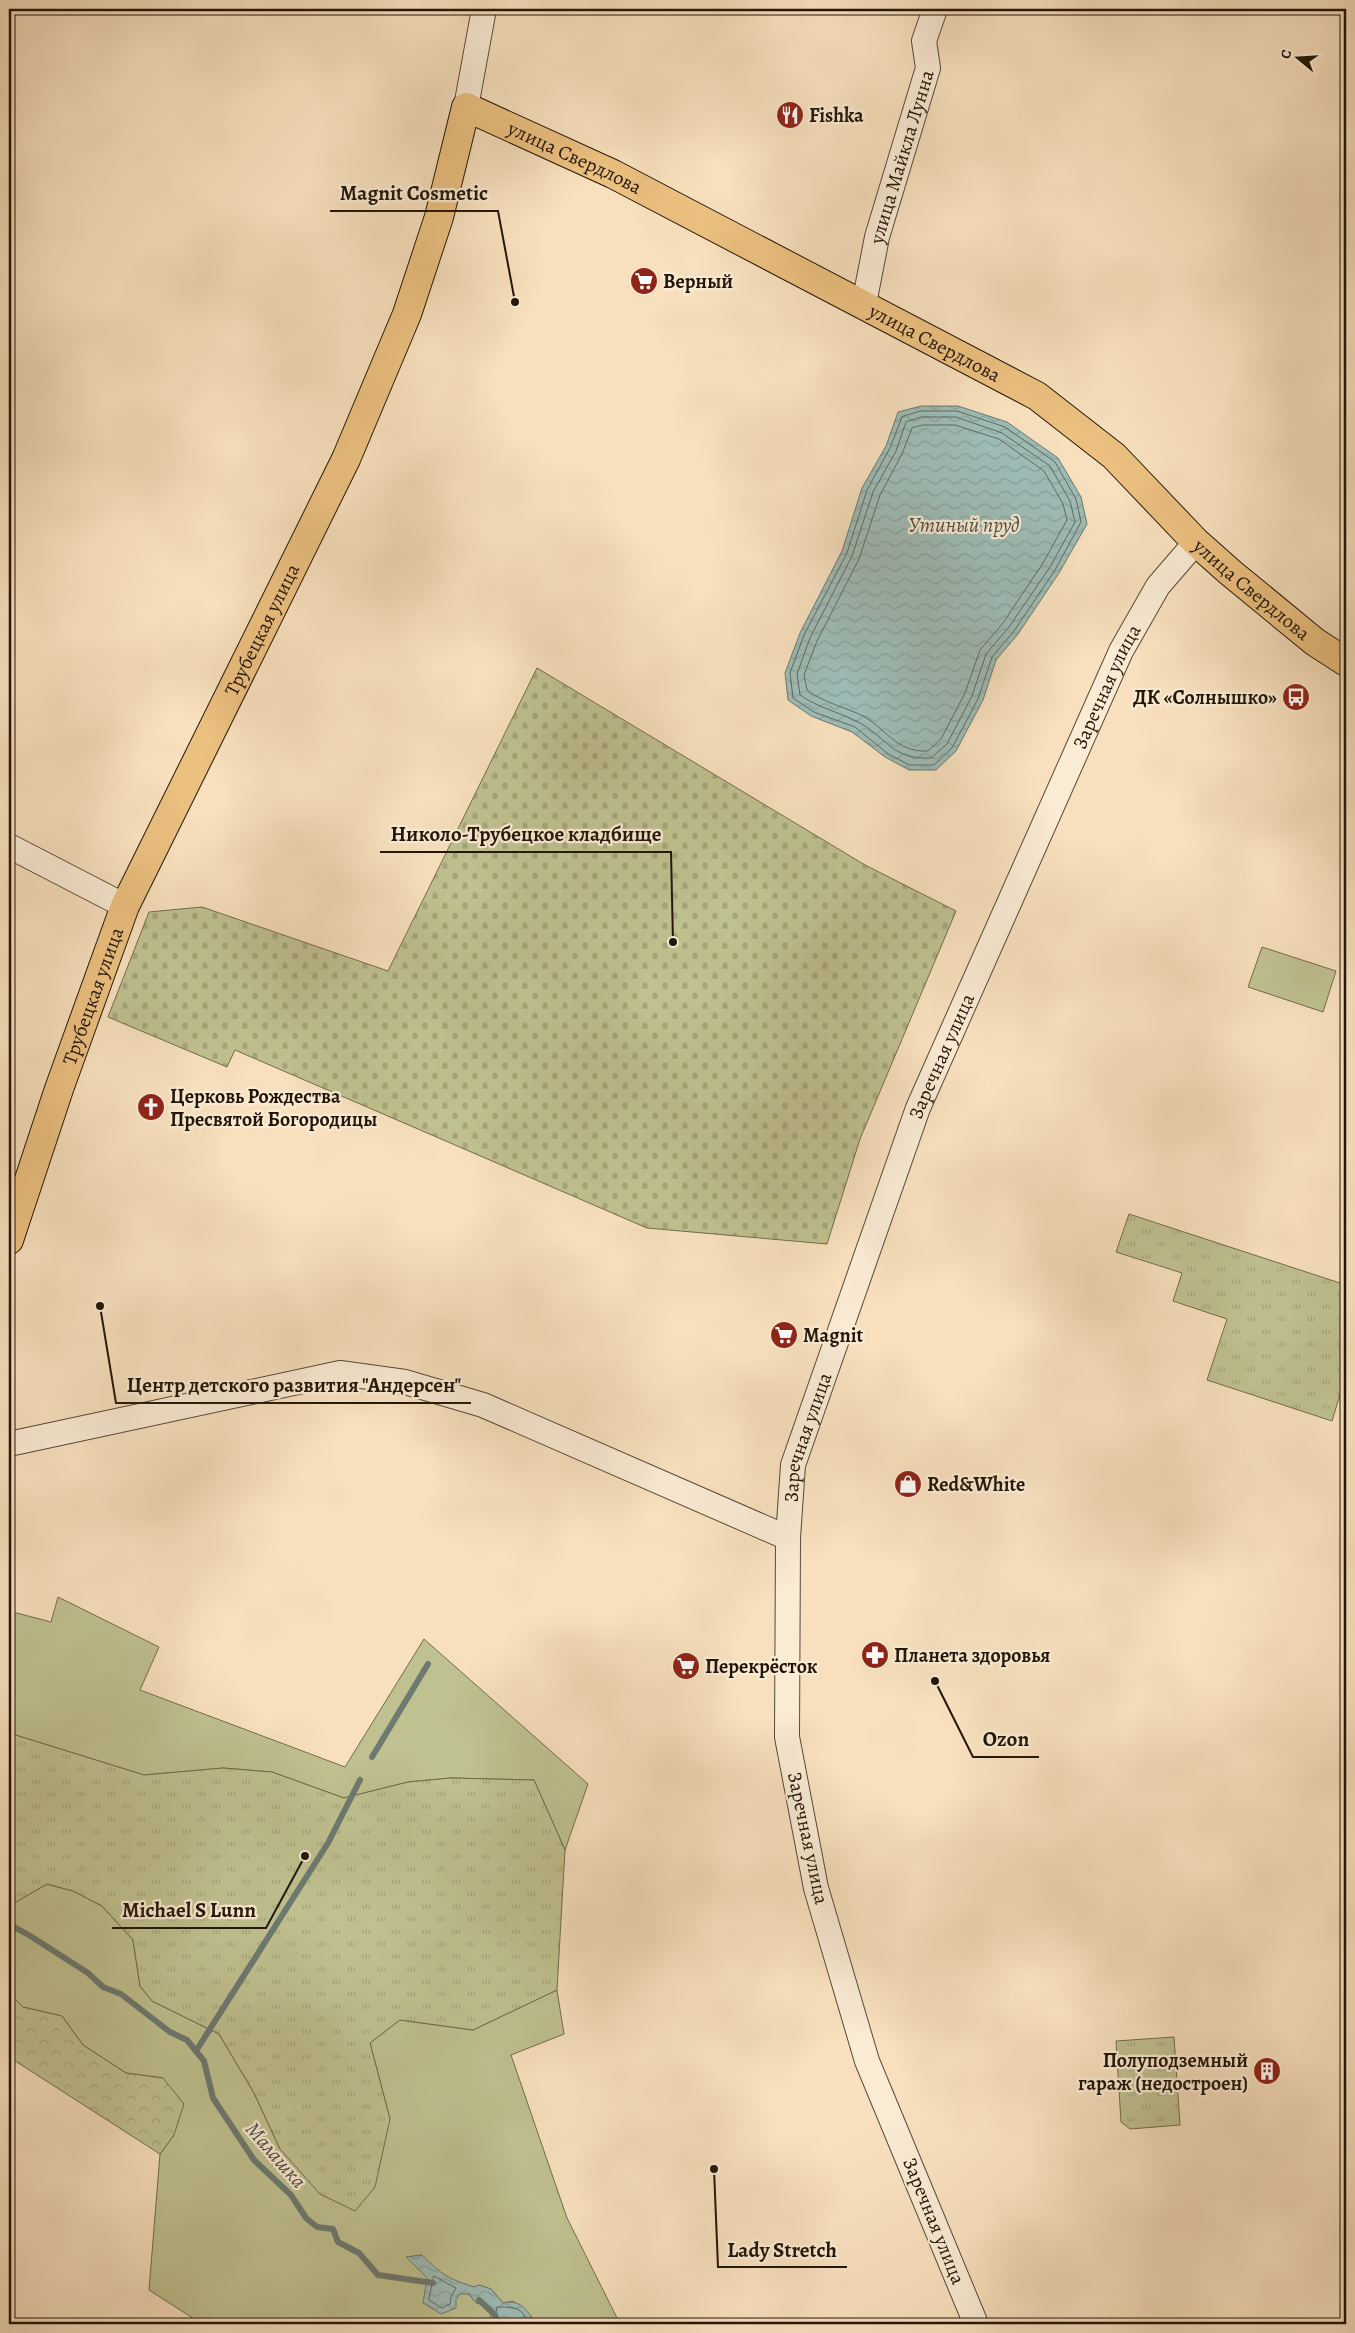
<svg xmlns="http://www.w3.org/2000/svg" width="1355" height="2333" font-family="Alegreya,serif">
<defs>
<pattern id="forest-crowns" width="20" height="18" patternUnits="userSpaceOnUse" patternTransform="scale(1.25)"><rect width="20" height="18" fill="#c0c190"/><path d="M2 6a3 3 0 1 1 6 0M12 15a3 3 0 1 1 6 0" fill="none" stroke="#a5a57b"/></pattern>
<pattern id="cemetery-stones" width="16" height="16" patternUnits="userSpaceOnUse" patternTransform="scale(1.25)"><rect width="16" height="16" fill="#c0c190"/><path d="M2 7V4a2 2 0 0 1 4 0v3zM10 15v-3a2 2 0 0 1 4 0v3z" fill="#a5a57b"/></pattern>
<pattern id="park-tufts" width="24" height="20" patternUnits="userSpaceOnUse" patternTransform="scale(1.25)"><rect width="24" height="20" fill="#c0c190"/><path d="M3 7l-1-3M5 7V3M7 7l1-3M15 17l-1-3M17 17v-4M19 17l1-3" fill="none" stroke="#a5a57b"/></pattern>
<pattern id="water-waves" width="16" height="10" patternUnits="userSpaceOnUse" patternTransform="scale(1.25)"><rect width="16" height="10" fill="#9ebcb7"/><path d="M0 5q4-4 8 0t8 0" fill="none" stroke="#88a19c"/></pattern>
</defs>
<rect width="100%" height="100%" fill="#f8e0be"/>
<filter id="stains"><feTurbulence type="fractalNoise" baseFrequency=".004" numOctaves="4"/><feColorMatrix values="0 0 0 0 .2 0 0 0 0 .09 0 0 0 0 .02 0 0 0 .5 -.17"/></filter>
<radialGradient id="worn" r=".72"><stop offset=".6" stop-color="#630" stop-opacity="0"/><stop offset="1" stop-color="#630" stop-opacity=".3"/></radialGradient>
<g fill="#c0c190" stroke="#716c4c">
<polygon points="1262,947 1336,971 1323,1012 1248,987"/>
<polygon points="58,1597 159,1647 140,1690 345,1767 424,1639 588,1784 565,1850 534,1780 451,1778 408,1782 344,1798 272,1772 223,1768 144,1775 9,1733 9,1611 51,1622"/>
<path d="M 47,1884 L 73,1891 L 102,1906 L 133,1940 L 140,1986 L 152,2001 L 219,2034 L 254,2093 L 280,2149 L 390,2119 L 370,2043 L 400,2020 L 473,2030 L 557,1990 L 564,2034 L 511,2055 L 567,2218 L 620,2324 L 531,2324 L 531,2316 L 513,2301 L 503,2303 L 491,2289 L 479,2285 L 474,2287 C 448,2279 441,2275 422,2255 L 406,2257 L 456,2299 L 460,2293 L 469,2294 L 476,2303 L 487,2305 L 492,2313 L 489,2323 L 202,2324 L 149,2290 L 160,2154 L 174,2135 L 163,2078 L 126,2073 L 83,2045 L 62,2016 L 23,2007 L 9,1993 L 9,1901 L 16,1902 Z"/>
</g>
<polygon fill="url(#forest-crowns)" stroke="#716c4c" points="9,1993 23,2007 62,2016 83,2045 126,2073 163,2078 184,2104 174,2135 160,2154 9,2057"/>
<polygon fill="url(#cemetery-stones)" stroke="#716c4c" points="537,668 865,865 956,911 860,1139 827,1244 647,1228 235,1050 227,1067 108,1017 149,912 202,907 388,971"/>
<g fill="url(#park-tufts)" stroke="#716c4c">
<polygon points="1129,1214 1346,1285 1346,1375 1332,1421 1207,1380 1227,1319 1173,1301 1182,1273 1116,1252"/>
<polygon points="9,1733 144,1775 223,1768 272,1772 344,1798 408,1782 451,1778 534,1780 565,1850 557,1990 473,2030 400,2020 370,2043 390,2119 375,2187 355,2211 320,2194 280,2149 254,2093 219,2034 152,2001 140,1986 133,1940 102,1906 73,1891 47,1884 16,1902 9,1901"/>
<polygon points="1174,2037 1180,2125 1130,2129 1121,2122 1116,2041"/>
</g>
<g fill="url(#water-waves)" stroke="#6c7a71">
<polygon points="921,406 958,406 1007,422 1058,458 1081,497 1087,524 1059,573 1018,634 996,660 983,700 956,751 936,770 909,770 885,757 852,732 811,716 788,700 785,673 800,633 842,551 862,488 886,446 898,412"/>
<path d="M 422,2255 C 441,2274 448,2279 474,2287 L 479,2285 L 491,2289 L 503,2303 C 517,2300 522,2305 531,2316 L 531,2324 L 487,2324 L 492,2312 L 487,2305 L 476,2303 L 469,2294 L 460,2294 L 456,2299 L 456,2308 L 441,2314 L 423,2303 L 427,2278 L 406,2257 Z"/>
</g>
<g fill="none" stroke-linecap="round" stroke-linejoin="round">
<g stroke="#606960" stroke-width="1">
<polygon points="921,411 957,411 1005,427 1055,462 1076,499 1081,522 1055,570 1014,631 992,657 978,699 952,748 934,765 909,765 887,753 855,727 814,712 793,698 790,673 804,635 847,553 867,490 890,448 902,417"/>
<path d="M 922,417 L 956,417 L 1002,433 L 1050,466 L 1070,501 L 1075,522 L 1050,567 L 1009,627 L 986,654 L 972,696 L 947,744 L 931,758 C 890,760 887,736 856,721 C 836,711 819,708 800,695 L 797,674 L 810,638 L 852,556 L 873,492 L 896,451 L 906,422 Z"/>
<path d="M 923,425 L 955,425 L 999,439 L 1044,471 L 1063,504 L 1067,520 L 1043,563 L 1003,623 L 980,650 L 965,693 L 941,739 L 928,751 C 895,753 885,726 859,714 C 841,706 823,702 807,690 L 804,675 L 817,641 L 859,559 L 880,495 L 902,454 L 912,428 Z"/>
<polygon points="434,2276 456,2288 451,2297 450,2304 442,2308 429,2300"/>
<path d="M 494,2324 L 497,2307 C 510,2307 526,2306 526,2324"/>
</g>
<g stroke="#6c7a71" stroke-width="6">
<polyline points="372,1757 428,1664"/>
<polyline points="9,1927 16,1928 32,1937 88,1973 103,1987 121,1994 170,2032 187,2040 204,2061 213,2098 254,2160 291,2195 306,2218 317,2227 333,2229 338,2242 359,2253 378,2275 433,2283"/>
<polyline points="196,2051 328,1843 360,1780"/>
<polyline points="479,2300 495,2315 498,2324"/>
</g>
<g stroke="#584836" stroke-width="26">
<g id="minor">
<polyline points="466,107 484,9"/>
<path id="s1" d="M 864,304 L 877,237 L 928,68 L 924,41 L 935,9"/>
<polyline points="9,846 125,906"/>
<polyline points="9,1444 340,1373 405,1382 483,1405 788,1538"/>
<path id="s2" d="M 976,2324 L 867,2061 L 816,1888 L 787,1737 L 788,1538 L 793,1465 L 918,1108 L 1121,651 L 1158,586 L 1196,542"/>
</g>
</g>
<g stroke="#221608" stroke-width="30">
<g id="major">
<path id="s3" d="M 9,1240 L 59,1089 L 125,906 L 346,459 L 407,314 L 439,217 L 466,107 L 613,174 L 1037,396 L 1114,456 L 1196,542 L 1231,573 L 1315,642 L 1346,662"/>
</g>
</g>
<use href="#minor" stroke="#faebd5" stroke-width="24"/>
<use href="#major" stroke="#ecc07f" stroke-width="28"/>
</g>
<defs>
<g id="restaurant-disc" transform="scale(1.4375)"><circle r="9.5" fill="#8f2418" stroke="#faebd5"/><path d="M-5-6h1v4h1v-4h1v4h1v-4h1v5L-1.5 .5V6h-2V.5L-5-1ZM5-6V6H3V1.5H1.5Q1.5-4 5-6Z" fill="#fff"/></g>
<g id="supermarket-disc" transform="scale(1.4375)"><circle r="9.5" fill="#8f2418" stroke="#faebd5"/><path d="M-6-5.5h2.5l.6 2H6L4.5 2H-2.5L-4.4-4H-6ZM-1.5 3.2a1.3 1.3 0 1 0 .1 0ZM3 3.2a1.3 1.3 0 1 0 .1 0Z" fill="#fff"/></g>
<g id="bus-disc" transform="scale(1.4375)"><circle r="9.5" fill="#8f2418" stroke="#faebd5"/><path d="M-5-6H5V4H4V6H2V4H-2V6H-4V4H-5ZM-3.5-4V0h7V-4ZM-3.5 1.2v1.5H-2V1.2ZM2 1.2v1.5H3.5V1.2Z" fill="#fff"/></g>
<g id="church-disc" transform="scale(1.4375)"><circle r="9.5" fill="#8f2418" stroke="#faebd5"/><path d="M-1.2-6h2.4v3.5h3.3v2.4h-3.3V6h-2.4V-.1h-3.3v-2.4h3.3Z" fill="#fff"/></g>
<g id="shop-disc" transform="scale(1.4375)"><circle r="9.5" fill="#8f2418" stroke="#faebd5"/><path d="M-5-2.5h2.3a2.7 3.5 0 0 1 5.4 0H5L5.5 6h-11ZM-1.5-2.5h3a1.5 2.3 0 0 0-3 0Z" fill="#fff"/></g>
<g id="pharmacy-disc" transform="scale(1.4375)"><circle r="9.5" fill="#8f2418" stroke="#faebd5"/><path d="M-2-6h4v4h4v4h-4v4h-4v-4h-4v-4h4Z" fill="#fff"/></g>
<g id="building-disc" transform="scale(1.4375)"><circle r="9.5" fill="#8f2418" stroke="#faebd5"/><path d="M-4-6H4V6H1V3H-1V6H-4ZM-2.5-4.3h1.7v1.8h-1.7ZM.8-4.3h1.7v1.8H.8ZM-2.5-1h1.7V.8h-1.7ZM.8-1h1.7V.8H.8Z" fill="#fff"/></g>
</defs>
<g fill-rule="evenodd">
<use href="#restaurant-disc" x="790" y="115"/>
<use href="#supermarket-disc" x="644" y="281"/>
<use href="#bus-disc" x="1296" y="697"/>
<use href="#church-disc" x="151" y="1107"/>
<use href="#supermarket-disc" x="784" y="1335"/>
<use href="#shop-disc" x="908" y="1484"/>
<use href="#pharmacy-disc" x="875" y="1655"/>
<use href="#supermarket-disc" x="686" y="1666"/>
<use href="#building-disc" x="1267" y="2071"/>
</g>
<g text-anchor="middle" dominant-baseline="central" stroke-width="4.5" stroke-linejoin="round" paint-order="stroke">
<g font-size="20" font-weight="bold" fill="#221608" stroke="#faebd5" text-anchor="start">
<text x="809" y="115">Fishka</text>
<text x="663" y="281">Верный</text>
<text x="1277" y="697" text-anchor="end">ДК «Солнышко»</text>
<text x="170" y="1096">Церковь Рождества<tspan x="170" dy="23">Пресвятой Богородицы</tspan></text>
<text x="803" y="1335">Magnit</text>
<text x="927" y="1484">Red&amp;White</text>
<text x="894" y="1655">Планета здоровья</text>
<text x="705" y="1666">Перекрёсток</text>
<text x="1248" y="2060" text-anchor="end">Полуподземный<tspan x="1248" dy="23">гараж (недостроен)</tspan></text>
</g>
<g font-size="20" fill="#221608" stroke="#faebd5">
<text stroke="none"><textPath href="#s1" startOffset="152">улица Майкла Лунна</textPath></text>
<text stroke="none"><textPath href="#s3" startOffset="1345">улица Свердлова</textPath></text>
<text stroke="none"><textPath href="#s3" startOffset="1750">улица Свердлова</textPath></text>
<text stroke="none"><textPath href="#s3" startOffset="2155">улица Свердлова</textPath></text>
<text stroke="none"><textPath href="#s3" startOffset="662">Трубецкая улица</textPath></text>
<text stroke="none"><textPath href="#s2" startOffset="1731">Заречная улица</textPath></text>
<text stroke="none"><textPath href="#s3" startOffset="258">Трубецкая улица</textPath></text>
<text stroke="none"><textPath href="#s2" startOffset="1326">Заречная улица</textPath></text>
<text stroke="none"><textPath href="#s2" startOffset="921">Заречная улица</textPath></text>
<text transform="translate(808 1838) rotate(78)">Заречная улица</text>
<text transform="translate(934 2221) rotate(68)">Заречная улица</text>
</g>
<g font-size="21" font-style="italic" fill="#4d5045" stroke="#faebd5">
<text x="964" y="525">Утиный пруд</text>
<text transform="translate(276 2155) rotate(49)">Малашка</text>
</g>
</g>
<path fill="none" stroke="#221608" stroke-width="2" d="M515 302L498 211H330M673 942L671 852H380M100 1306L116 1403H471M935 1681L973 1757H1039M305 1856L266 1928H112M714 2169L718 2267H847"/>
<g fill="#221608" stroke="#faebd5" stroke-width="2">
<circle cx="515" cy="302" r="5"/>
<circle cx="673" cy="942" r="5"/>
<circle cx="100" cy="1306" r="5"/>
<circle cx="935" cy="1681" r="5"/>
<circle cx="305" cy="1856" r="5"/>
<circle cx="714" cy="2169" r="5"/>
</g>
<g font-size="21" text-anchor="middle" font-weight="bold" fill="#221608" stroke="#faebd5" stroke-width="4.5" stroke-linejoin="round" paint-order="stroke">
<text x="414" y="200">Magnit Cosmetic</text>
<text x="526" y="841">Николо-Трубецкое кладбище</text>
<text x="294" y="1392">Центр детского развития "Андерсен"</text>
<text x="1006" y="1746">Ozon</text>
<text x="189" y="1917">Michael S Lunn</text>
<text x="782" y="2257">Lady Stretch</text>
</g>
<rect width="1355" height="2333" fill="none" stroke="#f8e0be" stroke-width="30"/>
<rect x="10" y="10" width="1335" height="2313" fill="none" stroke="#221608" stroke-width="2.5"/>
<rect x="15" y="15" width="1325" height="2303" fill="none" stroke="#221608"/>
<g transform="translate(1298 58) rotate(288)" stroke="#faebd5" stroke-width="4" paint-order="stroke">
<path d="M0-4L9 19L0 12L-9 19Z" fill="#221608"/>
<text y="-8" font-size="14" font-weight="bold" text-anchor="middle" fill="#221608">С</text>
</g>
<rect width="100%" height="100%" filter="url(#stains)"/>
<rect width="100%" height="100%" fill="url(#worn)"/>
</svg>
